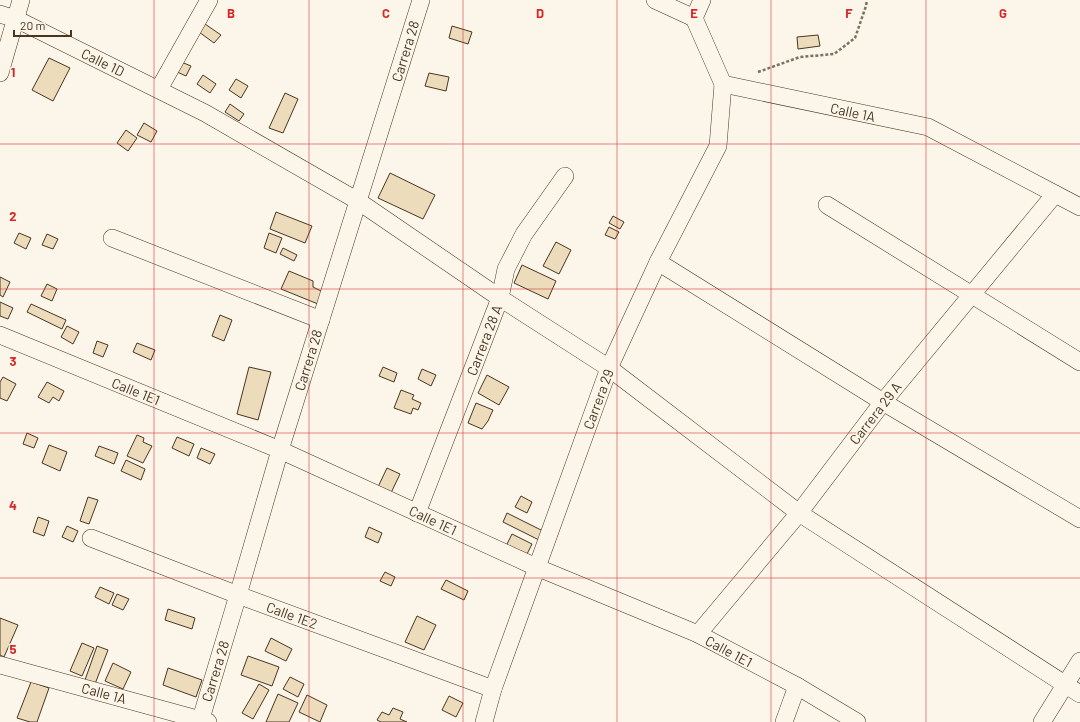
<svg xmlns="http://www.w3.org/2000/svg" width="1080" height="722" font-family="Barlow,sans-serif">
<rect width="100%" height="100%" fill="#fbf6e9"/>
<g fill="#ecdcbc" stroke="#4a3520">
<polygon points="205,24 221,35 214,43 199,32"/>
<polygon points="452,26 472,32 468,44 449,38"/>
<polygon points="818,35 820,46 798,49 797,37"/>
<polygon points="49,58 70,68 53,101 32,90"/>
<polygon points="179,61 191,66 186,76 175,71"/>
<polygon points="429,73 449,77 446,91 425,86"/>
<polygon points="203,75 216,84 210,93 197,84"/>
<polygon points="236,79 248,86 241,98 229,90"/>
<polygon points="285,93 298,99 283,133 269,128"/>
<polygon points="230,104 244,114 239,121 225,112"/>
<polygon points="144,123 157,131 151,142 137,135"/>
<polygon points="126,130 137,138 128,151 117,143"/>
<polygon points="390,173 435,195 423,219 378,198"/>
<polygon points="276,212 312,226 305,243 270,229"/>
<polygon points="613,216 624,222 620,229 609,223"/>
<polygon points="609,227 619,232 615,239 605,235"/>
<polygon points="19,233 31,238 26,249 14,243"/>
<polygon points="269,233 282,238 276,253 264,248"/>
<polygon points="47,234 58,239 53,249 42,245"/>
<polygon points="556,242 571,250 559,274 543,266"/>
<polygon points="283,248 297,255 294,261 280,254"/>
<polygon points="522,265 556,281 548,299 514,283"/>
<polygon points="289,271 313,281 313,287 323,292 318,304 281,289"/>
<polygon points="0,277 10,282 3,297 0,295"/>
<polygon points="47,284 57,289 52,301 41,296"/>
<polygon points="0,302 13,308 8,319 0,316"/>
<polygon points="31,304 66,320 62,329 27,312"/>
<polygon points="220,315 232,320 224,341 212,336"/>
<polygon points="67,326 79,332 73,344 61,337"/>
<polygon points="97,341 108,345 103,357 93,353"/>
<polygon points="137,343 155,350 151,360 133,352"/>
<polygon points="249,367 271,372 258,420 237,414"/>
<polygon points="383,367 397,373 394,382 379,376"/>
<polygon points="422,369 436,375 431,386 418,379"/>
<polygon points="487,375 509,387 499,405 478,393"/>
<polygon points="3,377 16,384 7,401 0,398 0,382"/>
<polygon points="47,382 64,391 59,401 53,397 49,403 38,397"/>
<polygon points="401,390 414,395 412,399 421,403 418,410 413,408 411,414 394,408"/>
<polygon points="476,403 493,410 488,421 482,429 468,423"/>
<polygon points="27,433 38,438 34,448 23,444"/>
<polygon points="137,435 144,438 143,442 152,446 143,463 127,456"/>
<polygon points="177,437 194,444 189,456 172,448"/>
<polygon points="49,445 67,452 60,471 42,463"/>
<polygon points="99,446 118,453 114,464 95,456"/>
<polygon points="201,448 215,454 210,464 197,458"/>
<polygon points="126,460 145,469 141,480 121,471"/>
<polygon points="387,468 400,474 390,495 377,489"/>
<polygon points="521,496 532,502 527,513 515,507"/>
<polygon points="88,497 98,500 89,524 80,521"/>
<polygon points="507,513 543,531 539,540 503,522"/>
<polygon points="38,517 49,521 44,536 33,532"/>
<polygon points="67,526 78,531 73,542 62,537"/>
<polygon points="369,527 382,533 378,543 365,537"/>
<polygon points="512,534 532,544 526,556 506,546"/>
<polygon points="385,572 395,577 391,586 380,581"/>
<polygon points="446,580 468,591 464,600 441,589"/>
<polygon points="100,587 114,593 109,604 95,597"/>
<polygon points="117,594 129,599 123,610 112,605"/>
<polygon points="168,609 195,618 192,629 165,620"/>
<polygon points="417,616 436,625 424,650 405,642"/>
<polygon points="0,618 18,625 4,657 0,655"/>
<polygon points="271,638 292,649 286,661 265,651"/>
<polygon points="82,643 94,648 82,676 70,671"/>
<polygon points="97,646 108,650 95,684 85,680"/>
<polygon points="248,656 279,667 272,686 241,675"/>
<polygon points="113,663 131,672 123,689 105,681"/>
<polygon points="168,668 202,680 196,697 163,685"/>
<polygon points="290,677 304,684 298,697 283,689"/>
<polygon points="31,682 49,688 37,722 30,722 17,718"/>
<polygon points="259,684 269,690 253,719 242,713"/>
<polygon points="278,694 298,703 289,722 266,722"/>
<polygon points="307,695 327,705 320,722 299,712"/>
<polygon points="449,696 463,703 456,717 442,710"/>
<polygon points="393,708 403,712 400,719 407,722 381,722 377,720 382,712 389,715"/>
</g>
<g fill="none" stroke-linecap="round" stroke-linejoin="round">
<g stroke="#4a3520" stroke-width="18">
<g id="minor">
<polyline points="655,0 694,18 723,84 928,127 1080,207"/>
<polyline points="0,14 16,19 205,113 358,201 500,298 609,368 799,513 1080,694"/>
<polyline points="694,18 702,0"/>
<polyline points="0,73 21,0"/>
<polyline points="159,89 209,0"/>
<polyline points="827,205 1080,362"/>
<polyline points="112,238 321,320"/>
<polyline points="658,262 883,402 1080,519"/>
<polyline points="0,335 280,450 536,567 698,634 797,686 857,722"/>
<polyline points="417,513 500,298 506,269 524,234 565,176"/>
<polyline points="91,538 238,595 493,689"/>
<polyline points="698,634 799,513 883,402 1055,194"/>
<polyline points="0,665 208,722"/>
<polyline points="200,722 238,595 280,450 421,0"/>
<polyline points="484,722 493,689 609,368 658,262 718,146 723,84"/>
<polyline points="784,722 797,686"/>
<polyline points="1042,722 1080,661"/>
</g>
</g>
<polyline stroke="#7f6f5c" stroke-width="2.5" stroke-dasharray="3 2" stroke-linecap="butt" points="758,72 800,57 834,54 855,38 866,6 867,0"/>
<use href="#minor" stroke="#fbf6e9" stroke-width="17"/>
</g>
<path fill="none" stroke="#d62828" stroke-width="1" stroke-opacity="0.55" d="M 154,0 L 154,722M 309,0 L 309,722M 463,0 L 463,722M 617,0 L 617,722M 771,0 L 771,722M 926,0 L 926,722M 0,144 L 1080,144M 0,289 L 1080,289M 0,433 L 1080,433M 0,578 L 1080,578"/>
<g text-anchor="middle" dominant-baseline="central" stroke-width="3" stroke-linejoin="round" paint-order="stroke">
<g font-size="14" fill="#4a3520" stroke="#fbf6e9">
<text transform="translate(405 51) rotate(-73)">Carrera 28</text>
<text transform="translate(103 62) rotate(26)">Calle 1D</text>
<text transform="translate(853 112) rotate(12)">Calle 1A</text>
<text transform="translate(484 340) rotate(-69)">Carrera 28 A</text>
<text transform="translate(308 360) rotate(-73)">Carrera 28</text>
<text transform="translate(136 391) rotate(22)">Calle 1E1</text>
<text transform="translate(598 399) rotate(-70)">Carrera 29</text>
<text transform="translate(875 413) rotate(-52)">Carrera 29 A</text>
<text transform="translate(433 520) rotate(25)">Calle 1E1</text>
<text transform="translate(292 615) rotate(20)">Calle 1E2</text>
<text transform="translate(729 651) rotate(28)">Calle 1E1</text>
<text transform="translate(215 671) rotate(-73)">Carrera 28</text>
<text transform="translate(104 693) rotate(15)">Calle 1A</text>
</g>
</g>
<g font-size="13" text-anchor="middle" font-weight="bold" fill="#d62828" stroke="#fbf6e9" stroke-width="3" stroke-linejoin="round" paint-order="stroke">
<text x="231" y="18">B</text>
<text x="386" y="18">C</text>
<text x="540" y="18">D</text>
<text x="694" y="18">E</text>
<text x="849" y="18">F</text>
<text x="1003" y="18">G</text>
<text x="13" y="77">1</text>
<text x="13" y="221">2</text>
<text x="13" y="366">3</text>
<text x="13" y="510">4</text>
<text x="13" y="654">5</text>
</g>
<path d="M14 30v6h57v-6" fill="none" stroke="#4a3520" stroke-width="2"/>
<text x="20" y="30" font-size="12" fill="#4a3520" stroke="#fbf6e9" stroke-width="3" paint-order="stroke">20 m</text>
</svg>
